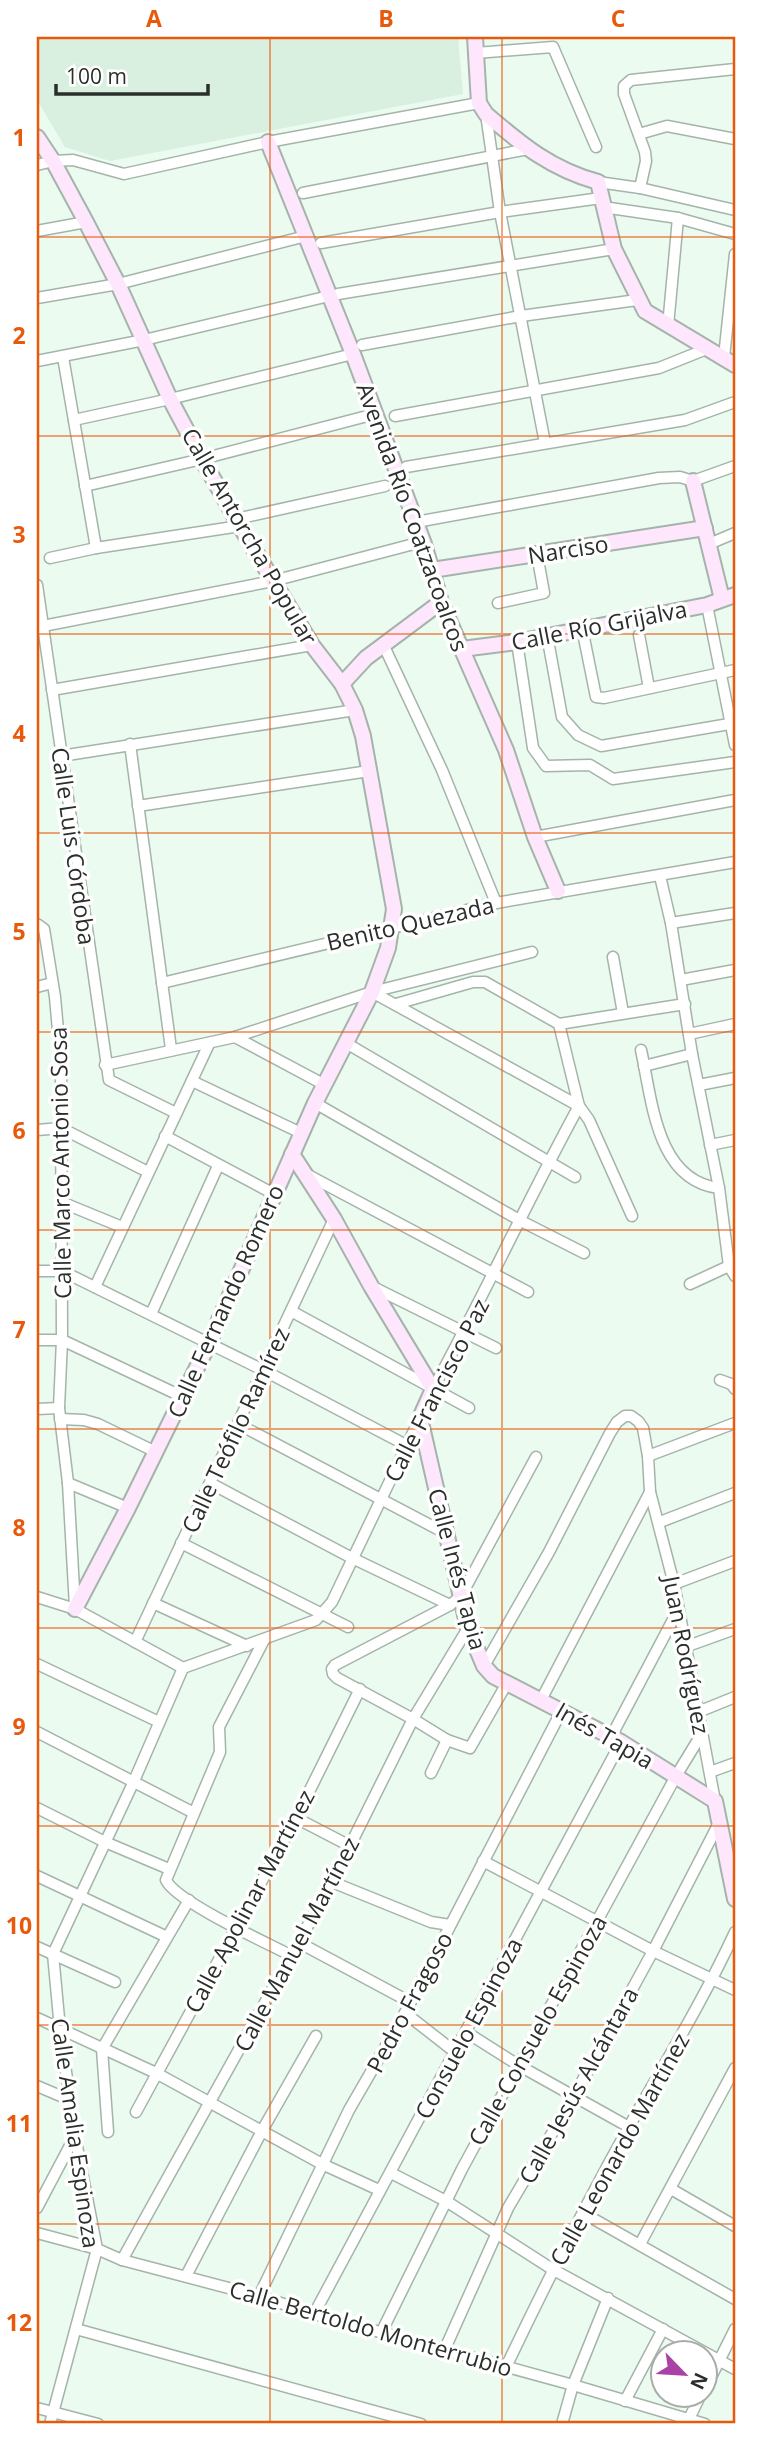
<svg xmlns="http://www.w3.org/2000/svg" width="772" height="2461" font-family="'Open Sans',sans-serif">
<rect width="100%" height="100%" fill="#ebfbf0"/>
<polygon fill="#d9f0e1" points="37,37 458,37 463,94 110,161 65,147 37,100"/>
<g fill="none" stroke-linecap="round" stroke-linejoin="round">
<g stroke="#a5b4aa" stroke-width="13">
<g id="street">
<polyline points="476,53 553,47 596,147"/>
<polyline points="486,114 500,212 545,443"/>
<polyline points="639,134 667,126 735,139"/>
<polyline points="37,165 53,161 73,160 124,174 268,142 479,103"/>
<polyline points="598,182 640,188 735,210"/>
<polyline points="640,188 646,161 645,152 624,94 624,86 631,80 735,69"/>
<polyline points="303,193 528,149"/>
<polyline points="603,207 678,218 735,234"/>
<polyline points="37,231 86,222"/>
<polyline points="321,243 500,212 601,198"/>
<polyline points="338,294 614,249"/>
<polyline points="37,298 118,284 306,236"/>
<polyline points="668,326 678,218"/>
<polyline points="362,345 521,316 637,300"/>
<polyline points="63,357 96,548"/>
<polyline points="724,357 735,254"/>
<polyline points="37,361 144,340 329,296"/>
<polyline points="395,416 659,368 709,348"/>
<polyline points="74,420 170,399 353,354"/>
<polyline points="406,467 685,420 735,402"/>
<polyline points="85,486 202,459 375,414"/>
<polyline points="236,519 385,486"/>
<polyline points="416,522 659,478 680,477 693,481 735,466"/>
<polyline points="709,544 735,533"/>
<polyline points="50,558 96,548 240,526"/>
<polyline points="37,585 109,1080 176,1113"/>
<polyline points="498,603 544,593 537,554"/>
<polyline points="707,605 735,745"/>
<polyline points="43,626 273,581 410,545"/>
<polyline points="582,628 596,697 604,698 735,670"/>
<polyline points="547,635 562,717 578,735 601,746 735,723"/>
<polyline points="639,635 649,688"/>
<polyline points="517,642 533,748 546,766 590,765 613,779 735,762"/>
<polyline points="383,644 442,770 496,903"/>
<polyline points="52,690 312,645"/>
<polyline points="130,744 171,1049"/>
<polyline points="61,756 355,710"/>
<polyline points="138,806 369,771"/>
<polyline points="535,837 735,800"/>
<polyline points="660,876 671,923 692,1054 719,1188 729,1266 735,1276"/>
<polyline points="671,923 735,913"/>
<polyline points="37,924 44,929 55,997 61,1064 62,1340 59,1408 68,1483 75,1607"/>
<polyline points="613,957 623,1013"/>
<polyline points="681,980 735,970"/>
<polyline points="162,983 496,903 735,862"/>
<polyline points="37,987 52,983"/>
<polyline points="372,992 579,1106 589,1120 632,1216"/>
<polyline points="396,1004 473,982 485,982 559,1024"/>
<polyline points="559,1024 685,1004"/>
<polyline points="689,1034 735,1024"/>
<polyline points="235,1037 325,1085"/>
<polyline points="346,1043 575,1177"/>
<path d="M 641,1050 C 652,1099 656,1181 719,1188"/>
<polyline points="105,1065 235,1037 372,992 532,952"/>
<polyline points="644,1066 692,1054"/>
<polyline points="192,1081 301,1133"/>
<polyline points="699,1085 735,1078"/>
<polyline points="315,1103 521,1221 584,1253"/>
<polyline points="37,1130 61,1128 148,1172"/>
<polyline points="165,1136 274,1194"/>
<polyline points="710,1145 735,1140"/>
<polyline points="306,1174 528,1292"/>
<polyline points="61,1202 122,1227"/>
<polyline points="37,1271 62,1271 263,1370 406,1445"/>
<polyline points="690,1284 729,1266"/>
<polyline points="371,1286 496,1348"/>
<polyline points="95,1287 209,1044"/>
<polyline points="291,1311 469,1408"/>
<polyline points="151,1314 218,1166"/>
<polyline points="37,1340 62,1340 183,1397"/>
<polyline points="720,1380 731,1384 735,1389"/>
<path d="M 433,1389 C 484,1296 528,1199 579,1106 L 559,1024"/>
<polyline points="37,1409 59,1408"/>
<polyline points="60,1419 84,1420 98,1424 156,1452"/>
<polyline points="238,1424 447,1534"/>
<polyline points="648,1456 735,1423"/>
<polyline points="68,1483 128,1508"/>
<polyline points="210,1483 352,1558 450,1605"/>
<polyline points="660,1522 735,1493"/>
<polyline points="181,1543 348,1627"/>
<polyline points="674,1584 735,1561"/>
<polyline points="37,1597 75,1609 183,1668"/>
<polyline points="153,1603 247,1646"/>
<path d="M 264,1640 L 219,1727 L 220,1752 L 166,1880 C 175,1901 265,1942 290,1955"/>
<polyline points="135,1642 334,1219"/>
<polyline points="685,1647 735,1629"/>
<polyline points="37,1664 159,1722"/>
<polyline points="484,1666 549,1552 610,1433 617,1422 625,1416 631,1416 638,1421 643,1428 648,1456 650,1492 674,1584 715,1801"/>
<polyline points="183,1668 316,1620 332,1602 420,1418"/>
<polyline points="507,1683 470,1748 447,1740 413,1719 337,1678 333,1674 332,1669 335,1665 450,1605 461,1596 536,1457"/>
<polyline points="541,1700 650,1492"/>
<polyline points="698,1712 735,1697"/>
<polyline points="37,1732 194,1813"/>
<polyline points="611,1737 677,1612"/>
<polyline points="710,1772 735,1763"/>
<polyline points="431,1773 447,1740"/>
<polyline points="37,1808 105,1842 169,1869"/>
<polyline points="296,1818 350,1846"/>
<polyline points="483,1861 653,1951 735,1990"/>
<polyline points="37,1876 167,1937"/>
<polyline points="332,1882 431,1922 450,1925"/>
<polyline points="298,1942 410,2002"/>
<polyline points="37,1947 115,1982"/>
<polyline points="405,2013 455,2052"/>
<polyline points="37,2018 156,2073 322,2164 379,2190"/>
<polyline points="466,2032 518,2065 629,2127"/>
<polyline points="37,2086 70,2100"/>
<polyline points="136,2112 296,1818 360,1689"/>
<polyline points="108,2132 102,2049 189,1900"/>
<polyline points="391,2173 446,2201 552,2269 735,2369"/>
<polyline points="671,2189 735,2226"/>
<polyline points="37,2208 75,2136"/>
<polyline points="583,2213 735,2299"/>
<polyline points="37,2233 97,2249 122,2260 259,2296 314,2314 573,2385 705,2424"/>
<polyline points="640,2244 735,2068"/>
<polyline points="122,2260 332,1882 413,1719 468,1628"/>
<polyline points="186,2276 263,2129 316,2036"/>
<polyline points="259,2296 349,2110 405,2013 562,1710"/>
<polyline points="314,2314 621,1742"/>
<polyline points="76,2329 421,2424"/>
<polyline points="382,2331 462,2169 676,1776 701,1735"/>
<polyline points="444,2351 508,2208 574,2096 653,1951 719,1823"/>
<path d="M 506,2367 C 545,2285 586,2204 630,2125 C 666,2061 704,1999 735,1932"/>
<polyline points="706,2387 735,2329"/>
<polyline points="625,2401 663,2329"/>
<polyline points="37,2408 98,2424"/>
<polyline points="689,2419 701,2394"/>
<polyline points="50,2424 97,2249 75,2136 60,2029 53,1954 134,1781 183,1668"/>
<polyline points="562,2424 573,2385 608,2298"/>
</g>
</g>
<g stroke="#a5b4aa" stroke-width="18">
<g id="secondary">
<path d="M 475,37 L 479,103 L 486,114 C 522,145 551,169 598,182 L 614,249 L 645,311 L 735,365"/>
<polyline points="37,137 53,161 86,222 118,284 170,399 202,459 240,526 312,645 342,684 355,710 363,736 394,909 388,948 372,992 315,1103 209,1343 128,1508 75,1609"/>
<polyline points="268,142 353,354 424,544 441,602 506,750 535,837 558,891"/>
<polyline points="693,481 722,599"/>
<polyline points="432,570 705,528"/>
<polyline points="462,649 517,642 707,605 735,595"/>
<polyline points="342,684 366,658 441,602"/>
<polyline points="292,1154 334,1219 371,1286 433,1389 420,1418 468,1628 484,1666 493,1676 621,1742 715,1801 735,1899"/>
</g>
</g>
<use href="#street" stroke="#fff" stroke-width="10"/>
<use href="#secondary" stroke="#fee6fc" stroke-width="14"/>
</g>
<path fill="none" stroke="#e8590c" stroke-width="2" stroke-opacity="0.55" d="M 270,37 L 270,2424M 502,37 L 502,2424M 37,237 L 735,237M 37,436 L 735,436M 37,634 L 735,634M 37,833 L 735,833M 37,1032 L 735,1032M 37,1230 L 735,1230M 37,1429 L 735,1429M 37,1628 L 735,1628M 37,1826 L 735,1826M 37,2025 L 735,2025M 37,2224 L 735,2224"/>
<g text-anchor="middle" dominant-baseline="central" stroke-width="7" stroke-linejoin="round" paint-order="stroke">
<g font-size="23" fill="#2a2f2b" stroke="#fff">
<text transform="translate(413 517) rotate(70)">Avenida Río Coatzacoalcos</text>
<text transform="translate(250 536) rotate(60)">Calle Antorcha Popular</text>
<text transform="translate(568 549) rotate(-9)">Narciso</text>
<text transform="translate(599 625) rotate(-11)">Calle Río Grijalva</text>
<text transform="translate(74 846) rotate(82)">Calle Luis Córdoba</text>
<text transform="translate(410 923) rotate(-13)">Benito Quezada</text>
<text transform="translate(60 1163) rotate(-91)">Calle Marco Antonio Sosa</text>
<text transform="translate(225 1301) rotate(-66)">Calle Fernando Romero</text>
<text transform="translate(436 1390) rotate(-63)">Calle Francisco Paz</text>
<text transform="translate(235 1430) rotate(-65)">Calle Teófilo Ramírez</text>
<text transform="translate(458 1569) rotate(75)">Calle Inés Tapia</text>
<text transform="translate(687 1655) rotate(79)">Juan Rodríguez</text>
<text transform="translate(605 1735) rotate(30)">Inés Tapia</text>
<text transform="translate(249 1901) rotate(-62)">Calle Apolinar Martínez</text>
<text transform="translate(296 1944) rotate(-62)">Calle Manuel Martínez</text>
<text transform="translate(409 2002) rotate(-62)">Pedro Fragoso</text>
<text transform="translate(468 2028) rotate(-62)">Consuelo Espinoza</text>
<text transform="translate(537 2030) rotate(-61)">Calle Consuelo Espinoza</text>
<text transform="translate(578 2085) rotate(-61)">Calle Jesús Alcántara</text>
<text transform="translate(76 2133) rotate(82)">Calle Amalia Espinoza</text>
<text transform="translate(619 2149) rotate(-61)">Calle Leonardo Martínez</text>
<text transform="translate(371 2328) rotate(16)">Calle Bertoldo Monterrubio</text>
</g>
</g>
<rect width="772" height="2461" fill="none" stroke="#ffffff" stroke-width="77"/>
<g transform="translate(684 2374) rotate(115)"><circle r="33" fill="#ffffff" stroke="#aaacaa" stroke-width="2"/>
<path d="M0-5L12 26L0 18L-12 26Z" fill="#aa42a5"/>
<text y="-10" font-size="19" font-weight="bold" text-anchor="middle" fill="#2a2f2b">N</text>
</g>
<path d="M56 84v10h152v-10" fill="none" stroke="#2a2f2b" stroke-width="3.5"/>
<text x="66" y="84" font-size="21" fill="#2a2f2b" stroke="#ffffff" stroke-width="5" paint-order="stroke">100 m</text>
<rect x="38" y="38" width="696" height="2384" fill="none" stroke="#e8590c" stroke-width="2.5"/>
<g font-size="23" text-anchor="middle" font-weight="bold" fill="#e8590c">
<text x="154" y="27">A</text>
<text x="386" y="27">B</text>
<text x="618" y="27">C</text>
<text x="19" y="146">1</text>
<text x="19" y="344">2</text>
<text x="19" y="543">3</text>
<text x="19" y="742">4</text>
<text x="19" y="940">5</text>
<text x="19" y="1139">6</text>
<text x="19" y="1338">7</text>
<text x="19" y="1536">8</text>
<text x="19" y="1735">9</text>
<text x="19" y="1934">10</text>
<text x="19" y="2132">11</text>
<text x="19" y="2331">12</text>
</g>
</svg>
